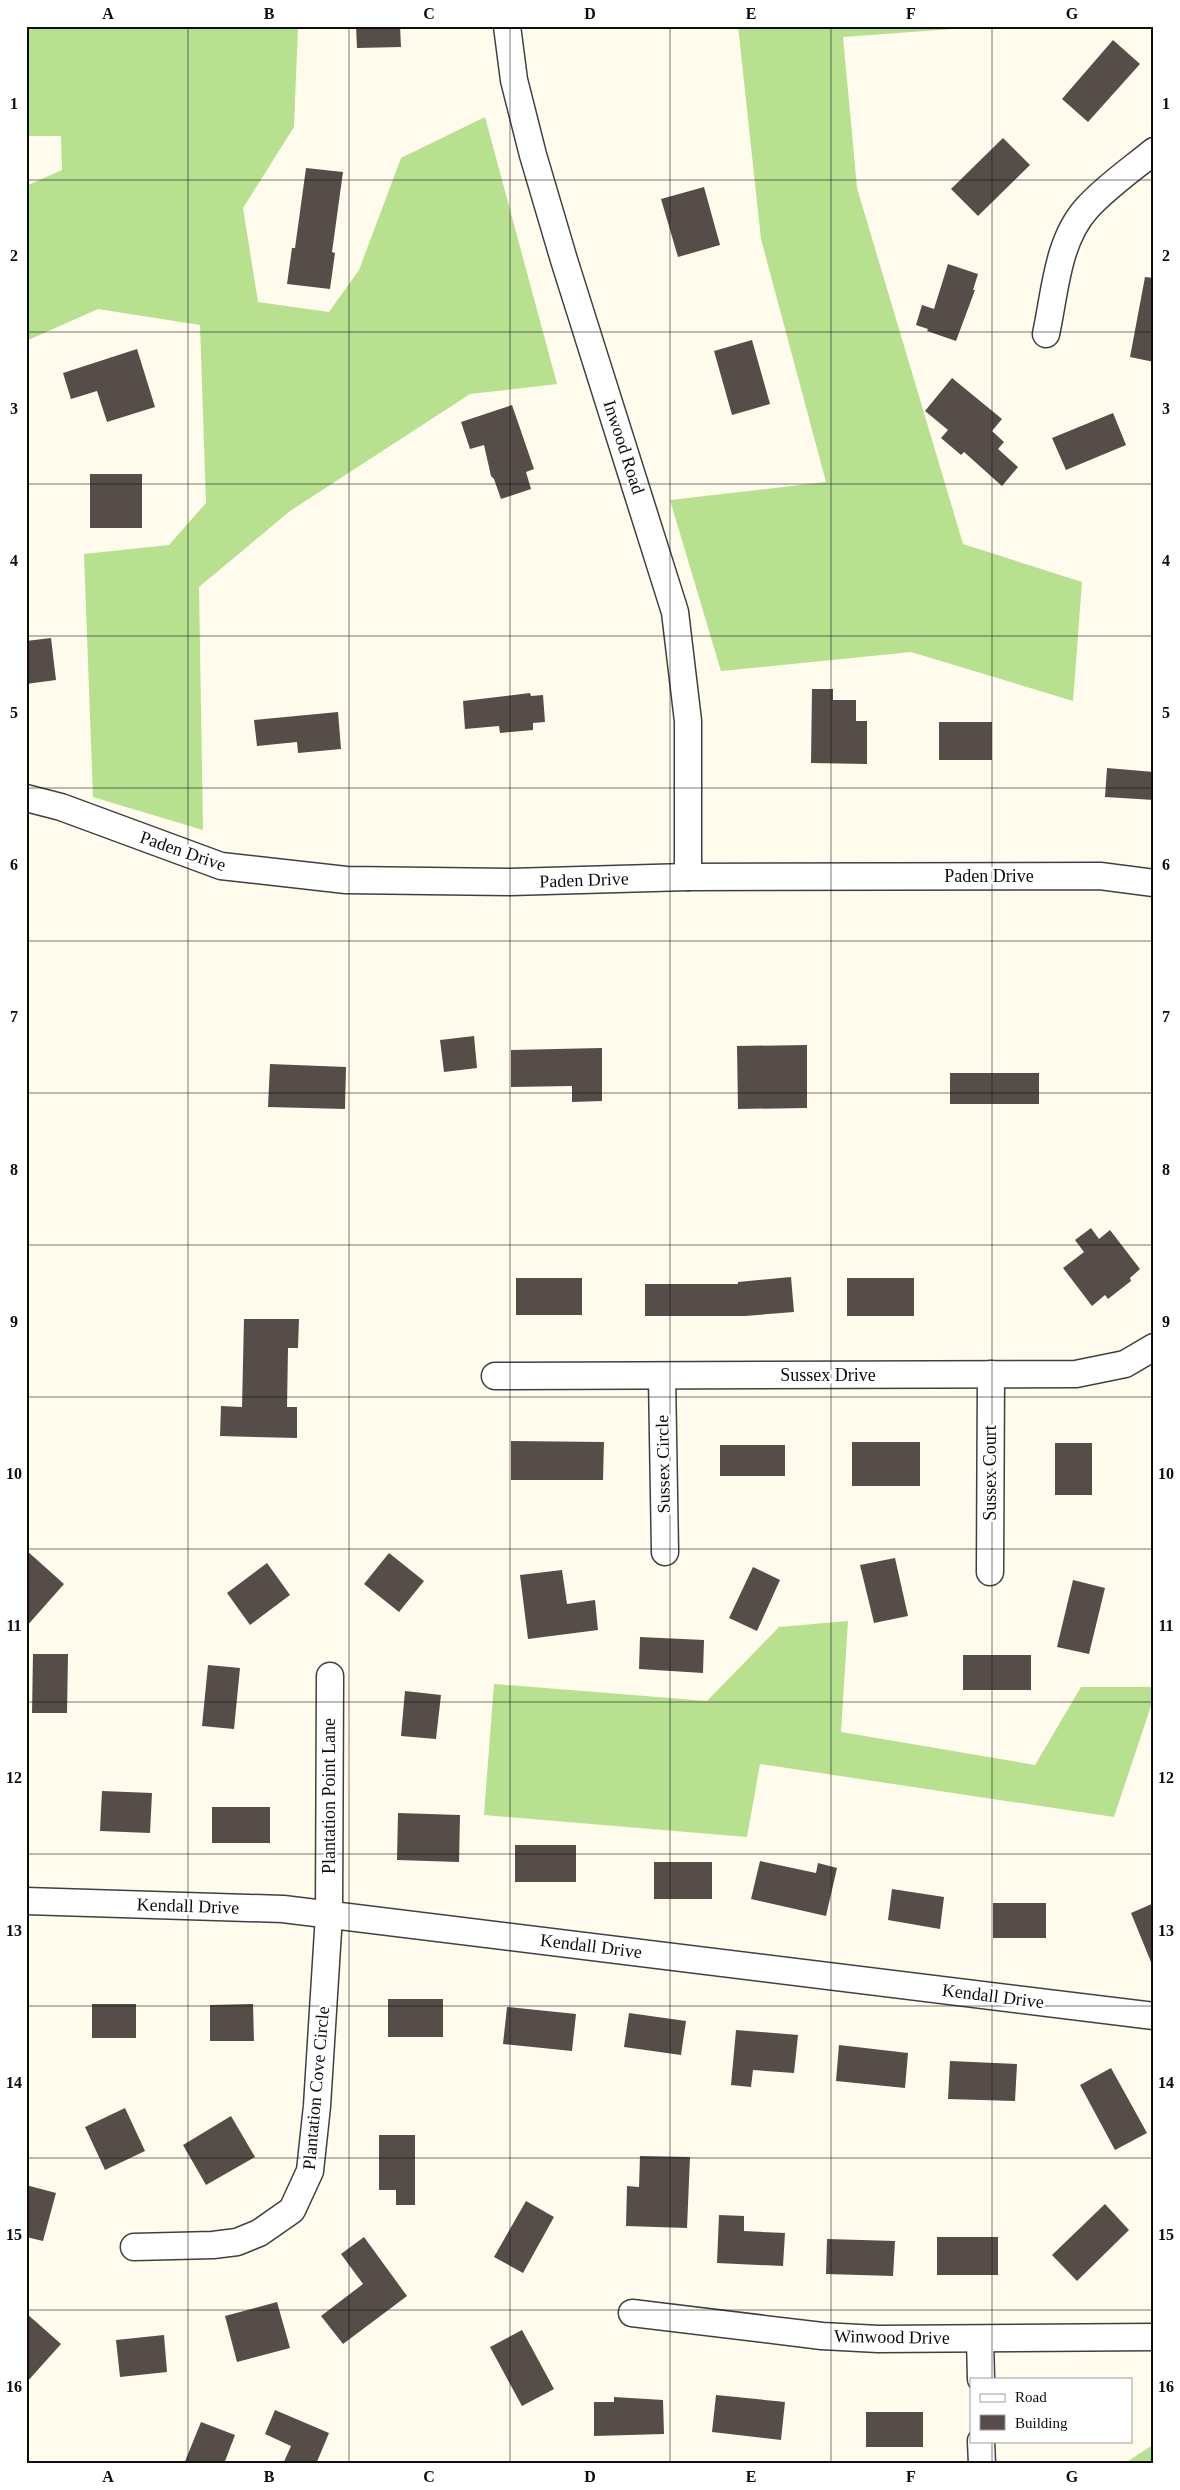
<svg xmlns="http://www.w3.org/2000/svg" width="1180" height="2490" font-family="'Times New Roman',serif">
<rect width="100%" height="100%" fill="#fffbed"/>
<g fill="#b7e08f">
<polygon points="26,26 298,26 294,127 243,208 258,302 329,312 359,270 401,158 485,117 557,384 470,394 290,511 199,587 203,830 93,797 84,554 169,545 206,503 200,325 98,309 26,341 26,186 62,170 61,136 26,136"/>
<polygon points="738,26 955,26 952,29 843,37 857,188 963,544 1082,582 1073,701 911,652 721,671 670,500 826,482 761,239"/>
<polygon points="848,1621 841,1732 1035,1765 1081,1687 1154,1687 1154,1697 1114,1817 760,1764 747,1837 484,1815 494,1684 707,1701 779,1627"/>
<polygon points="1153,2445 1154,2464 1126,2464 1128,2461"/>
</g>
<g fill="#574d48">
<polygon points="356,26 400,26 401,47 357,48"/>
<polygon points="1113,40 1140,64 1088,122 1062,99"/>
<polygon points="1003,138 1030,165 978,216 951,189"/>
<polygon points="306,168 343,172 332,252 335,253 330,289 287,284 292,248 295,248"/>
<polygon points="704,187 720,245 678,257 661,199"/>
<polygon points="948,264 978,274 973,290 975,290 956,341 927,331 928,329 916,325 922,305 934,309"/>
<polygon points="1145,277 1154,278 1154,362 1130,357"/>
<polygon points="752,340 770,404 732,415 714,351"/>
<polygon points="137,349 155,407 107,422 97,391 71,399 63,373"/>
<polygon points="952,378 1002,419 992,431 1004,442 998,449 1018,467 1002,486 964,452 961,455 941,438 948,430 925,411"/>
<polygon points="512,405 534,469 526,472 531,489 501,499 494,479 491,476 484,445 470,449 461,422"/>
<polygon points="1113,413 1126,445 1066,470 1052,438"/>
<rect x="90" y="474" width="52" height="54"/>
<polygon points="51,638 56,680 26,684 26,641"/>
<polygon points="812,689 833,689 833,700 856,700 856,721 867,721 867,764 811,763"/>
<polygon points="530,693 531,696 543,695 545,722 533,723 533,730 500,733 499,726 465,729 463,701"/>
<polygon points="338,712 341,749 298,753 297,742 257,746 254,720"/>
<rect x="939" y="722" width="53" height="38"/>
<polygon points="1107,768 1154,772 1154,800 1105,797"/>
<polygon points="474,1036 477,1068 444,1072 440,1040"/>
<polygon points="807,1045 807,1108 738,1109 737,1046"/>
<polygon points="602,1048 602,1101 572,1102 572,1086 511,1087 511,1050"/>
<polygon points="270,1064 346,1067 345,1109 268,1107"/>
<rect x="950" y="1073" width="89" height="31"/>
<polygon points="1091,1228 1099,1239 1110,1230 1140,1269 1130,1278 1131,1281 1108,1299 1105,1295 1092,1306 1063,1268 1084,1252 1075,1240"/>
<polygon points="791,1277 794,1312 745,1316 645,1316 645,1284 738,1284 738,1282"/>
<rect x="516" y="1278" width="66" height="37"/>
<rect x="847" y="1278" width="67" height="38"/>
<polygon points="244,1319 299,1319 298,1348 288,1348 287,1407 297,1407 297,1438 220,1436 221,1406 242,1407"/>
<polygon points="511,1441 604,1442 603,1480 511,1480"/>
<rect x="852" y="1442" width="68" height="44"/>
<rect x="1055" y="1443" width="37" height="52"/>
<rect x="720" y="1445" width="65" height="31"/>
<polygon points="26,1550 64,1584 26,1627"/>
<polygon points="389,1553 424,1581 399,1612 364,1584"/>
<polygon points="895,1558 908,1616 874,1623 860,1565"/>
<polygon points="267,1563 290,1595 250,1625 227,1593"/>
<polygon points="753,1567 780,1580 757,1631 729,1618"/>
<polygon points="562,1570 567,1604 595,1600 598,1630 528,1639 520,1575"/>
<polygon points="1073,1580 1105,1588 1089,1654 1057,1647"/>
<polygon points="640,1637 704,1640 703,1673 639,1669"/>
<polygon points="33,1654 68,1654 67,1713 32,1713"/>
<rect x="963" y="1655" width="68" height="35"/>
<polygon points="208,1665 240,1668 234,1729 202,1726"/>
<polygon points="405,1691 441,1695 436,1739 401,1736"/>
<polygon points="102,1791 152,1793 150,1833 100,1831"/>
<rect x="212" y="1807" width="58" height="36"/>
<polygon points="398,1813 460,1815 459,1862 397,1860"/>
<rect x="515" y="1845" width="61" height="37"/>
<polygon points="760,1861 816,1873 818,1863 837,1868 826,1916 751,1899"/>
<rect x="654" y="1862" width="58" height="37"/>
<polygon points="892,1889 944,1897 940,1929 888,1920"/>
<rect x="993" y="1903" width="53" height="35"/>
<polygon points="1154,1903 1154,1967 1153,1967 1131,1913"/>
<rect x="388" y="1999" width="55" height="38"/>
<rect x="92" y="2004" width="44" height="34"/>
<polygon points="253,2004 254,2041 210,2041 210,2005"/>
<polygon points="507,2007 576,2014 572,2051 503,2044"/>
<polygon points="629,2013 686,2021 681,2055 624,2047"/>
<polygon points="736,2030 798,2035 794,2073 753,2070 751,2087 731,2085"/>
<polygon points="839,2045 908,2053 905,2088 836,2081"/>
<polygon points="950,2061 1017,2064 1015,2101 948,2099"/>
<polygon points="1111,2068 1147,2133 1115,2150 1080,2085"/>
<polygon points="125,2108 145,2151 105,2170 85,2127"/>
<polygon points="231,2116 255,2157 206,2185 183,2145"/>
<polygon points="379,2135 415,2135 415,2205 396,2205 396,2190 379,2190"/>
<polygon points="640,2156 690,2157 687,2228 626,2226 627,2186 639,2187"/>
<polygon points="26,2185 56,2193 43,2241 26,2237"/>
<polygon points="526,2201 554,2217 523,2273 494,2257"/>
<polygon points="1105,2204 1129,2230 1077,2281 1052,2255"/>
<polygon points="719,2215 744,2216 744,2231 785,2233 783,2266 717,2263"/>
<polygon points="364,2237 407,2296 343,2344 321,2316 363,2284 341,2254"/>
<rect x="937" y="2237" width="61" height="38"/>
<polygon points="827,2239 895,2241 893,2276 826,2274"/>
<polygon points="277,2302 290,2348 237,2362 225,2316"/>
<polygon points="26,2313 61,2344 26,2383"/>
<polygon points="522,2330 554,2389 522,2406 490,2347"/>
<polygon points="164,2335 167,2372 120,2377 116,2340"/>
<polygon points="716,2395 785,2402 781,2440 712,2432"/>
<polygon points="614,2397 663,2400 664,2434 594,2436 594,2402 614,2402"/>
<polygon points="275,2410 329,2433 316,2464 283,2464 291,2446 265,2434"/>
<rect x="866" y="2412" width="57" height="35"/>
<polygon points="201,2422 235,2435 224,2464 184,2464"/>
</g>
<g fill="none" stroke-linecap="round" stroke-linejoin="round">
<g stroke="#404040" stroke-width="29">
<g id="minor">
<polyline points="507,26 514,80 533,155 564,260 675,612 688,721 688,877"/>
<path d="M 1046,334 C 1055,293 1057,241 1087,208 C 1106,187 1132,169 1154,151"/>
<polyline points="26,798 61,807 221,866 346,880 510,882 688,877 1100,876 1154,883"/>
<polyline points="495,1376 1076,1374 1125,1364 1154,1347"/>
<polyline points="662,1377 665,1552"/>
<polyline points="990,1572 991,1374"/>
<polyline points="26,1901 283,1909 1154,2016"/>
<polyline points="134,2247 213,2245 237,2242 259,2233 292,2210 310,2171 317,2106 329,1915 330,1676"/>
<polyline points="632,2313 822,2336 878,2339 1154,2337"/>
<polyline points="980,2339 981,2379"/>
<polyline points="981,2441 982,2464"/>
</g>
</g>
<use href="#minor" stroke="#fff" stroke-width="26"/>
</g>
<path fill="none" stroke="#0d0d0d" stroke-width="1" stroke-opacity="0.55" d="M 188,26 L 188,2464M 349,26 L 349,2464M 510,26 L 510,2464M 670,26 L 670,2464M 831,26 L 831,2464M 992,26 L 992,2379M 26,180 L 1154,180M 26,332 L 1154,332M 26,484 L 1154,484M 26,636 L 1154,636M 26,788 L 1154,788M 26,941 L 1154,941M 26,1093 L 1154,1093M 26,1245 L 1154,1245M 26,1397 L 1154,1397M 26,1549 L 1154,1549M 26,1702 L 1154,1702M 26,1854 L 1154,1854M 26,2006 L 1154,2006M 26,2158 L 1154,2158M 26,2310 L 1154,2310M 992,2441 L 992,2464"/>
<g text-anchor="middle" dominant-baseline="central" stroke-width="5" stroke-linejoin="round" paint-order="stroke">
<g font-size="18" fill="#0d0d0d" stroke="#fff">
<text transform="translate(624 447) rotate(72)">Inwood Road</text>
<text transform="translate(183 851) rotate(19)">Paden Drive</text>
<text x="989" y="876">Paden Drive</text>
<text transform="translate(584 880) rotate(-2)">Paden Drive</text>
<text x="828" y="1375">Sussex Drive</text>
<text transform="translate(663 1464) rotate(-91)">Sussex Circle</text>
<text transform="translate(990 1473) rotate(-90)">Sussex Court</text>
<text transform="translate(329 1796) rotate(-90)">Plantation Point Lane</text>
<text transform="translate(188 1906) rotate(2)">Kendall Drive</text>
<text transform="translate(591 1946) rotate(7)">Kendall Drive</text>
<text transform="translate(993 1996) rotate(7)">Kendall Drive</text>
<text transform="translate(316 2088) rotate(-85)">Plantation Cove Circle</text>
<text transform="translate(892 2337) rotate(1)">Winwood Drive</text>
</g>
</g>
<rect width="1180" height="2490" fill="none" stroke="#ffffff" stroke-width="55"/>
<rect x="970" y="2378" width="162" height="65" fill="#ffffff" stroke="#9e9e9e"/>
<rect x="980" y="2394" width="25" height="8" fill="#ffffff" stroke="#9e9e9e"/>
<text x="1015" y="2402" font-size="15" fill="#0d0d0d">Road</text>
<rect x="980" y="2415" width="25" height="15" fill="#574d48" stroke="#9e9e9e"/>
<text x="1015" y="2428" font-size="15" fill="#0d0d0d">Building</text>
<rect x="28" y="28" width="1124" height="2434" fill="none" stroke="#0d0d0d" stroke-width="2"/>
<g font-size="16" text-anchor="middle" font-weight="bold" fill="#0d0d0d">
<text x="108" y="19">A</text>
<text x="269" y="19">B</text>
<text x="429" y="19">C</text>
<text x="590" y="19">D</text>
<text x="751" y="19">E</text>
<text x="911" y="19">F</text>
<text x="1072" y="19">G</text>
<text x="14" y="109">1</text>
<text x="1166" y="109">1</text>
<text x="14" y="261">2</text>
<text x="1166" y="261">2</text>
<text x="14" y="414">3</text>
<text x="1166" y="414">3</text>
<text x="14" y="566">4</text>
<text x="1166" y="566">4</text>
<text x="14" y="718">5</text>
<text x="1166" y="718">5</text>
<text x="14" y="870">6</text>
<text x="1166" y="870">6</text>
<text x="14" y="1022">7</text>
<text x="1166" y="1022">7</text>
<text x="14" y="1175">8</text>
<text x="1166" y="1175">8</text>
<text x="14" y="1327">9</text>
<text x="1166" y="1327">9</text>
<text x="14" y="1479">10</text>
<text x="1166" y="1479">10</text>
<text x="14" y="1631">11</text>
<text x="1166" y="1631">11</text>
<text x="14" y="1783">12</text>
<text x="1166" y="1783">12</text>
<text x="14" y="1936">13</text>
<text x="1166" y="1936">13</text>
<text x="14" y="2088">14</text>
<text x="1166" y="2088">14</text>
<text x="14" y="2240">15</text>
<text x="1166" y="2240">15</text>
<text x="14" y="2392">16</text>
<text x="1166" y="2392">16</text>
<text x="108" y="2482">A</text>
<text x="269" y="2482">B</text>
<text x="429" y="2482">C</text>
<text x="590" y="2482">D</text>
<text x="751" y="2482">E</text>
<text x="911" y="2482">F</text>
<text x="1072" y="2482">G</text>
</g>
</svg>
